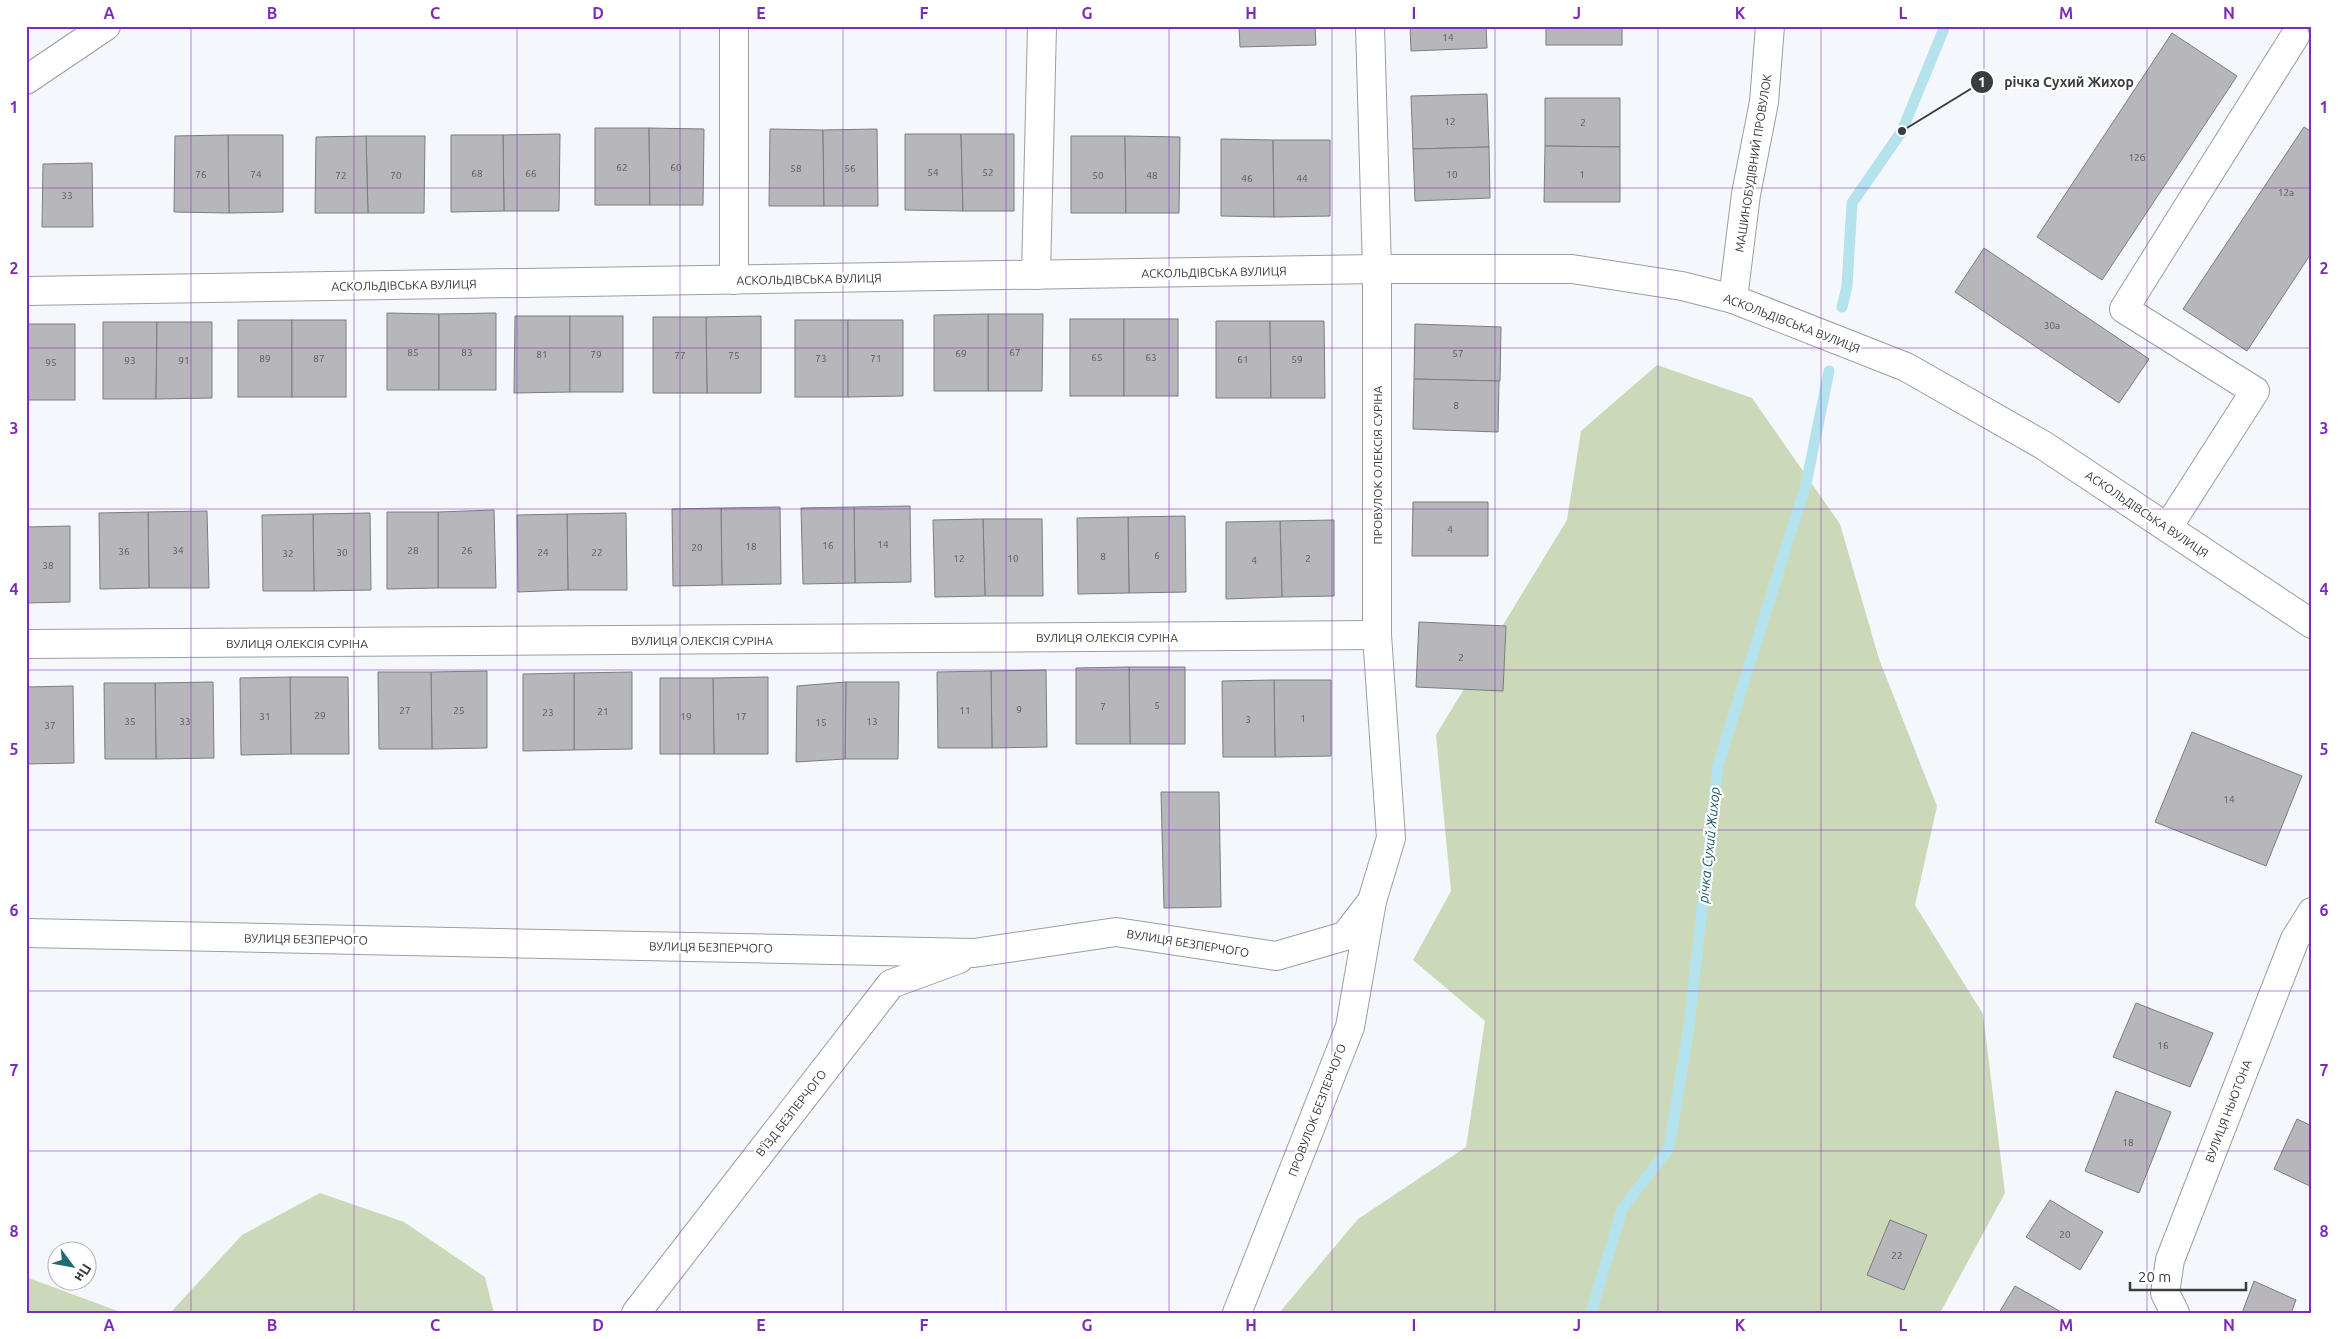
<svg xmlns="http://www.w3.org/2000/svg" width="2338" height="1339" font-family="Ubuntu,sans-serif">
<rect width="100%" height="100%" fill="#f4f7fc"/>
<g fill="#ccd9b8">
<polygon points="1657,365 1752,398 1840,524 1879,659 1937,806 1915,905 1983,1014 2005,1193 1940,1313 1279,1313 1358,1219 1466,1147 1485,1021 1413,960 1451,891 1436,735 1567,520 1581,431"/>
<polygon points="320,1193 404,1222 485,1277 494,1313 170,1313 242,1235"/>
<polygon points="26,1277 123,1313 26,1313"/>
</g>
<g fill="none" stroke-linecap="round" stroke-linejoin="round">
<g stroke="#b4e3ee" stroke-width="11">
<polyline points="1842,307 1847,286 1852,203 1902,131 1945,26"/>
<polyline points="1591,1313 1622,1209 1669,1148 1689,1026 1718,765 1806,484 1829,371"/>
</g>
</g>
<g fill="#b6b6bb" stroke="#7c7c81">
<polygon points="1239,26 1315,26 1316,45 1240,47"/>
<polygon points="1410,26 1486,26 1487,48 1411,51"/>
<rect x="1546" y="26" width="76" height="19"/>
<polygon points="2172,33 2237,76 2102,280 2037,237"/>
<polygon points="1487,94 1489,147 1413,149 1411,96"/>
<polygon points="1545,98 1620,98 1620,147 1545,146"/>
<polygon points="2304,127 2312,132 2312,252 2247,351 2183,309"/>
<polygon points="595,128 649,128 650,205 595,205"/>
<polygon points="649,128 704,129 703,205 650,205"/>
<polygon points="770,129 823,130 824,206 769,206"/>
<polygon points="877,129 878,206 824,206 823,130"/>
<polygon points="560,134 559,211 504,211 503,135"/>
<polygon points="905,134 961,134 963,211 905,210"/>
<polygon points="961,134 1014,134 1014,211 963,211"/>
<polygon points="228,135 283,135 283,212 229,213"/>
<polygon points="228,135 229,213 174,212 175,136"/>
<polygon points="451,135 503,135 504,211 451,212"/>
<polygon points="366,136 425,136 424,213 368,213"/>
<polygon points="366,136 368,213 315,213 316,137"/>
<polygon points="1071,136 1125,136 1126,213 1071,213"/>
<polygon points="1125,136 1180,137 1179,213 1126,213"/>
<polygon points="1221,139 1273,140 1274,217 1221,216"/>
<polygon points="1273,140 1330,140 1330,216 1274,217"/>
<polygon points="1545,146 1620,147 1620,202 1544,202"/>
<polygon points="1489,147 1490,198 1415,201 1413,149"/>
<polygon points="92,163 93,227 42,227 43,164"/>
<polygon points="1984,248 2149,359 2119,403 1955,292"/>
<polygon points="387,313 439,314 439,390 387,390"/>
<polygon points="496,313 496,390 439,390 439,314"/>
<polygon points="988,314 1043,314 1042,391 988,391"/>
<polygon points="988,314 988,391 934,391 934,315"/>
<polygon points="515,316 570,316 570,392 514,393"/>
<rect x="570" y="316" width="53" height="76"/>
<polygon points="761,316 761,393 707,393 706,317"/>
<polygon points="653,317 706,317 707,393 653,393"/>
<rect x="1070" y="319" width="54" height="77"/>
<rect x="1124" y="319" width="54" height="77"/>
<rect x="238" y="320" width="54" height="77"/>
<rect x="292" y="320" width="54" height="77"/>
<rect x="795" y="320" width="53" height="77"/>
<polygon points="848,320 903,320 903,396 848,397"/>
<polygon points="1216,321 1270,321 1271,398 1216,398"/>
<polygon points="1270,321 1324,321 1325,398 1271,398"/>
<polygon points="103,322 157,322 156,399 103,399"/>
<polygon points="157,322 212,322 212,398 156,399"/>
<rect x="26" y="324" width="49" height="76"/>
<polygon points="1415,324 1501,327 1500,381 1414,379"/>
<polygon points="1414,379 1499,381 1498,432 1413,429"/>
<polygon points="1413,502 1488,502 1488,556 1412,556"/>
<polygon points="910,506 911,582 855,583 854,507"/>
<polygon points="780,507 781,584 722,585 721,508"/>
<polygon points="854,507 855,583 803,584 801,508"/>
<polygon points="721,508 722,585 673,586 672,509"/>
<polygon points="494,510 496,588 438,588 438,512"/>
<polygon points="207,511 209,588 149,588 148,512"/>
<polygon points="148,512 149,588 100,589 99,513"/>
<polygon points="387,512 438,512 438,588 387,589"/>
<polygon points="370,513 371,590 314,591 313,514"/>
<polygon points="626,513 627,590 568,590 567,514"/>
<polygon points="313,514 314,591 263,591 262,515"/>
<polygon points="567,514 568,590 518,592 517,515"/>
<polygon points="1185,516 1186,592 1129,593 1128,517"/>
<polygon points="1128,517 1129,593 1078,594 1077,518"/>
<polygon points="983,519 1042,519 1043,596 985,596"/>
<polygon points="983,519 985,596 935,597 933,520"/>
<polygon points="1334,520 1334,596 1282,597 1280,521"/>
<polygon points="1280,521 1282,597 1226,599 1226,522"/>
<polygon points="70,526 70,602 26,603 26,527"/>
<polygon points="1419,622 1506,626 1503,691 1416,687"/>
<polygon points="1129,667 1185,667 1185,744 1130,744"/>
<polygon points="1129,667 1130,744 1076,744 1076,668"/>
<polygon points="1046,670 1047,747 992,748 991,671"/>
<polygon points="487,671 487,748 432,749 431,672"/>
<polygon points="991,671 992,748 938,748 937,672"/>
<polygon points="378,672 431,672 432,749 379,749"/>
<polygon points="632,672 632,749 574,750 574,673"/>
<polygon points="574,673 574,750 523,751 523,674"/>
<polygon points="290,677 348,677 349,754 291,754"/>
<polygon points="290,677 291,754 241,755 240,678"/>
<polygon points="768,677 768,754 714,754 713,678"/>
<polygon points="660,678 713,678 714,754 660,754"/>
<polygon points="1274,680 1331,680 1331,756 1275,757"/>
<polygon points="1274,680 1275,757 1223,757 1222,681"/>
<polygon points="213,682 214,758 156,759 155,683"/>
<polygon points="846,682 899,682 898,759 845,759"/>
<polygon points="846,682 845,759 796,762 797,686"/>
<polygon points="104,683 155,683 156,759 105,759"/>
<polygon points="73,686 74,763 26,764 26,687"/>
<polygon points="2192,732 2302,776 2266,866 2155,822"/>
<polygon points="1161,792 1219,792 1221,907 1164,908"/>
<polygon points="2136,1003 2213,1033 2190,1087 2113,1057"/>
<polygon points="2116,1091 2171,1112 2139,1193 2085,1171"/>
<polygon points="2297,1119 2312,1126 2312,1187 2274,1169"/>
<polygon points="2050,1200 2103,1232 2080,1270 2026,1237"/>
<polygon points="1890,1220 1927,1235 1904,1290 1867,1275"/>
<polygon points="2254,1281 2296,1300 2291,1313 2242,1313"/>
<polygon points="2015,1286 2063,1313 1999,1313"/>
</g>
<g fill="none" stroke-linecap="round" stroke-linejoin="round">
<g stroke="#9a9ea2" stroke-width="30">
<g id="minor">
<polyline points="734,26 734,280"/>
<polyline points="26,80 106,26"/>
<polyline points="1036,275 1042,26"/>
<polyline points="26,291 1377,269 1572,269 1682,286 1733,299 1906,367 2043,445 2312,624"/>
<polyline points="1733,299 1746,194 1764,102 1770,26"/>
<polyline points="2168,527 2255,391 2124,309 2295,36"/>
<polyline points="26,644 1377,635"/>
<polyline points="26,933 974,953 1116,932 1276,956 1345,936 1372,901"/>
<polyline points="636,1313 891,984 959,959"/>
<polyline points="1237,1313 1350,1027 1372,901 1391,838 1377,635 1377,269 1370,26"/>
<polyline points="2175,1313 2165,1293 2170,1260 2295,939 2312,912"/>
</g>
</g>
<use href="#minor" stroke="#fff" stroke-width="28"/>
</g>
<path fill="none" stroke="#7b2cbf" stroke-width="1" stroke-opacity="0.55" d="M 191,26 L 191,1313M 354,26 L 354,1313M 517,26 L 517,1313M 680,26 L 680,1313M 843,26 L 843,1313M 1006,26 L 1006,1313M 1169,26 L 1169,1313M 1332,26 L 1332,1313M 1495,26 L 1495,1313M 1658,26 L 1658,1313M 1821,26 L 1821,1313M 1984,26 L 1984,1313M 2147,26 L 2147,1313M 26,188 L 2312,188M 26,348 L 2312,348M 26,509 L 2312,509M 26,670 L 2312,670M 26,830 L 2312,830M 26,991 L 2312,991M 26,1151 L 2312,1151"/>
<g text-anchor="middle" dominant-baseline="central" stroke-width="4.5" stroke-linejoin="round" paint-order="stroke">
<g font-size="10" fill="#5a5a5d">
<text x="1448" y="37">14</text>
<text x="1450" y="121">12</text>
<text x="1583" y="122">2</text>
<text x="2137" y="157">12б</text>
<text x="622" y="167">62</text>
<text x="676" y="167">60</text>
<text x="796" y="168">58</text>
<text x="850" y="168">56</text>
<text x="933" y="172">54</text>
<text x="988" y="172">52</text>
<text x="477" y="173">68</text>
<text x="531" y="173">66</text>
<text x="201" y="174">76</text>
<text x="256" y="174">74</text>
<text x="1452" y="174">10</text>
<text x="1582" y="174">1</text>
<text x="341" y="175">72</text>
<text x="396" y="175">70</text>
<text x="1098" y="175">50</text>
<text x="1152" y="175">48</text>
<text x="1247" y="178">46</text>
<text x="1302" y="178">44</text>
<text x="2286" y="192">12а</text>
<text x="67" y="195">33</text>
<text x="2052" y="325">30а</text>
<text x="413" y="352">85</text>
<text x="467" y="352">83</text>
<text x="1015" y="352">67</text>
<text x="961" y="353">69</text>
<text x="1458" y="353">57</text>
<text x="542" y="354">81</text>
<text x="596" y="354">79</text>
<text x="680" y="355">77</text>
<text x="734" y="355">75</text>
<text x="1097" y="357">65</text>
<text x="1151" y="357">63</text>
<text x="265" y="358">89</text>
<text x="319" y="358">87</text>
<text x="821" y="358">73</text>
<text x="876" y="358">71</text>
<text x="1243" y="359">61</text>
<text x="1297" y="359">59</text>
<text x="130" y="360">93</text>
<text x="184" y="360">91</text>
<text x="51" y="362">95</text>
<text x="1456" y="405">8</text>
<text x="1450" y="529">4</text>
<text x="883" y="544">14</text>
<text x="828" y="545">16</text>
<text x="751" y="546">18</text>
<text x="697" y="547">20</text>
<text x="178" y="550">34</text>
<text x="413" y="550">28</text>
<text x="467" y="550">26</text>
<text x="124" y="551">36</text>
<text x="342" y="552">30</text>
<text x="543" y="552">24</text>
<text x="597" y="552">22</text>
<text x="288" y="553">32</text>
<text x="1157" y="555">6</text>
<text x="1103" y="556">8</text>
<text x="959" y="558">12</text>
<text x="1013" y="558">10</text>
<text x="1308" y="558">2</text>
<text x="1254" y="560">4</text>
<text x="48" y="565">38</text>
<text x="1461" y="657">2</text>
<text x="1157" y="705">5</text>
<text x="1103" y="706">7</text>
<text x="1019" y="709">9</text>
<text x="405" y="710">27</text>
<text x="459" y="710">25</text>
<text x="965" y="710">11</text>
<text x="603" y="711">21</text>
<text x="548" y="712">23</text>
<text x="320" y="715">29</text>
<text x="265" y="716">31</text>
<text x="686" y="716">19</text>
<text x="741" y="716">17</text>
<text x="1303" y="718">1</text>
<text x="1248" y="719">3</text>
<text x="130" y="721">35</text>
<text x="185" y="721">33</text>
<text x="872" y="721">13</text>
<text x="821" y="722">15</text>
<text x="50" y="725">37</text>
<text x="2229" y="799">14</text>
<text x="2163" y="1045">16</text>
<text x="2128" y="1142">18</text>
<text x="2065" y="1234">20</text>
<text x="1897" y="1255">22</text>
</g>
<g font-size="12" fill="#3b3c3e" stroke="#fff">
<text transform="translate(1753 163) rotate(-81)">МАШИНОБУДІВНИЙ ПРОВУЛОК</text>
<text transform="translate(1214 272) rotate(-1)">АСКОЛЬДІВСЬКА ВУЛИЦЯ</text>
<text transform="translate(809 279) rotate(-1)">АСКОЛЬДІВСЬКА ВУЛИЦЯ</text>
<text transform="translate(404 285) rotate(-1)">АСКОЛЬДІВСЬКА ВУЛИЦЯ</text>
<text transform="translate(1792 323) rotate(21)">АСКОЛЬДІВСЬКА ВУЛИЦЯ</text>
<text transform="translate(1377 465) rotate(-90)">ПРОВУЛОК ОЛЕКСІЯ СУРІНА</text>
<text transform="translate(2147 514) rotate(34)">АСКОЛЬДІВСЬКА ВУЛИЦЯ</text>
<text x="1107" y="637">ВУЛИЦЯ ОЛЕКСІЯ СУРІНА</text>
<text x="702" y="640">ВУЛИЦЯ ОЛЕКСІЯ СУРІНА</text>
<text x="297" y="643">ВУЛИЦЯ ОЛЕКСІЯ СУРІНА</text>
<text transform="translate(306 939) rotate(1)">ВУЛИЦЯ БЕЗПЕРЧОГО</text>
<text transform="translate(1188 943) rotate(9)">ВУЛИЦЯ БЕЗПЕРЧОГО</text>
<text transform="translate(711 947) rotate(1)">ВУЛИЦЯ БЕЗПЕРЧОГО</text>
<text transform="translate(1317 1110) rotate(-69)">ПРОВУЛОК БЕЗПЕРЧОГО</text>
<text transform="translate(2228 1111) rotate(-69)">ВУЛИЦЯ НЬЮТОНА</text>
<text transform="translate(791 1113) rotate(-52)">В'ЇЗД БЕЗПЕРЧОГО</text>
</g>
<g font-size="14" font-style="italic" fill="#1a5965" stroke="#fff">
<text transform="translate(1709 845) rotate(-84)">річка Сухий Жихор</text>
</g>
</g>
<path fill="none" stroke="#3b3c3e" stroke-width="2" d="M1902 131L1982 82"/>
<g fill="#3b3c3e" stroke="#fff" stroke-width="2">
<circle cx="1902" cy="131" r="5"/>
<circle cx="1982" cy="82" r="12"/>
</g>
<g font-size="15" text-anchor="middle" font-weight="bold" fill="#fff">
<text x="1982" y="87">1</text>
</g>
<g font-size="14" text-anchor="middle" font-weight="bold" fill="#3b3c3e" stroke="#fff" stroke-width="4.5" stroke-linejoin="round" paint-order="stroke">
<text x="2069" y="87">річка Сухий Жихор</text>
</g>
<rect width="2338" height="1339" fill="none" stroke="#ffffff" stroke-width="55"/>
<g transform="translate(72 1266) rotate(122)"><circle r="24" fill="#ffffff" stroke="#b1b1b2"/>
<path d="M0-4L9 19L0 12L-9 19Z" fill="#206b71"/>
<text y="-8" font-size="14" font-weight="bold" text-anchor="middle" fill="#3b3c3e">Пн</text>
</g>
<path d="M2130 1282v8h116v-8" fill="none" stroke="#3b3c3e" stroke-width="2.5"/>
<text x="2138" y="1282" font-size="15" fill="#3b3c3e" stroke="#ffffff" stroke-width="4" paint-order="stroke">20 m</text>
<rect x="28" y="28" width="2282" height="1284" fill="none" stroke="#7b2cbf" stroke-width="2"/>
<g font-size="16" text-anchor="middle" font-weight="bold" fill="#7b2cbf">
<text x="109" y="19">A</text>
<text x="272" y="19">B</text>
<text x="435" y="19">C</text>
<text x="598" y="19">D</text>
<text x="761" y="19">E</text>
<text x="924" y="19">F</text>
<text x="1087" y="19">G</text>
<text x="1251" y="19">H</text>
<text x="1414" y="19">I</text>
<text x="1577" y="19">J</text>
<text x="1740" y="19">K</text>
<text x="1903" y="19">L</text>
<text x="2066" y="19">M</text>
<text x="2229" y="19">N</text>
<text x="14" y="113">1</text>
<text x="2324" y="113">1</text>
<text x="14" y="274">2</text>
<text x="2324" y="274">2</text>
<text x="14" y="434">3</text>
<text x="2324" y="434">3</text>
<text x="14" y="595">4</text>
<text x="2324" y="595">4</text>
<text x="14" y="755">5</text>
<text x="2324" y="755">5</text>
<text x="14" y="916">6</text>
<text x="2324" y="916">6</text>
<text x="14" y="1076">7</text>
<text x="2324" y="1076">7</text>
<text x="14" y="1237">8</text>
<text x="2324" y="1237">8</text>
<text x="109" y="1331">A</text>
<text x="272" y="1331">B</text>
<text x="435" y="1331">C</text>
<text x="598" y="1331">D</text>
<text x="761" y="1331">E</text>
<text x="924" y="1331">F</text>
<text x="1087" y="1331">G</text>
<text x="1251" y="1331">H</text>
<text x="1414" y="1331">I</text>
<text x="1577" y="1331">J</text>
<text x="1740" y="1331">K</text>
<text x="1903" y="1331">L</text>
<text x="2066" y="1331">M</text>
<text x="2229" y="1331">N</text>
</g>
</svg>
